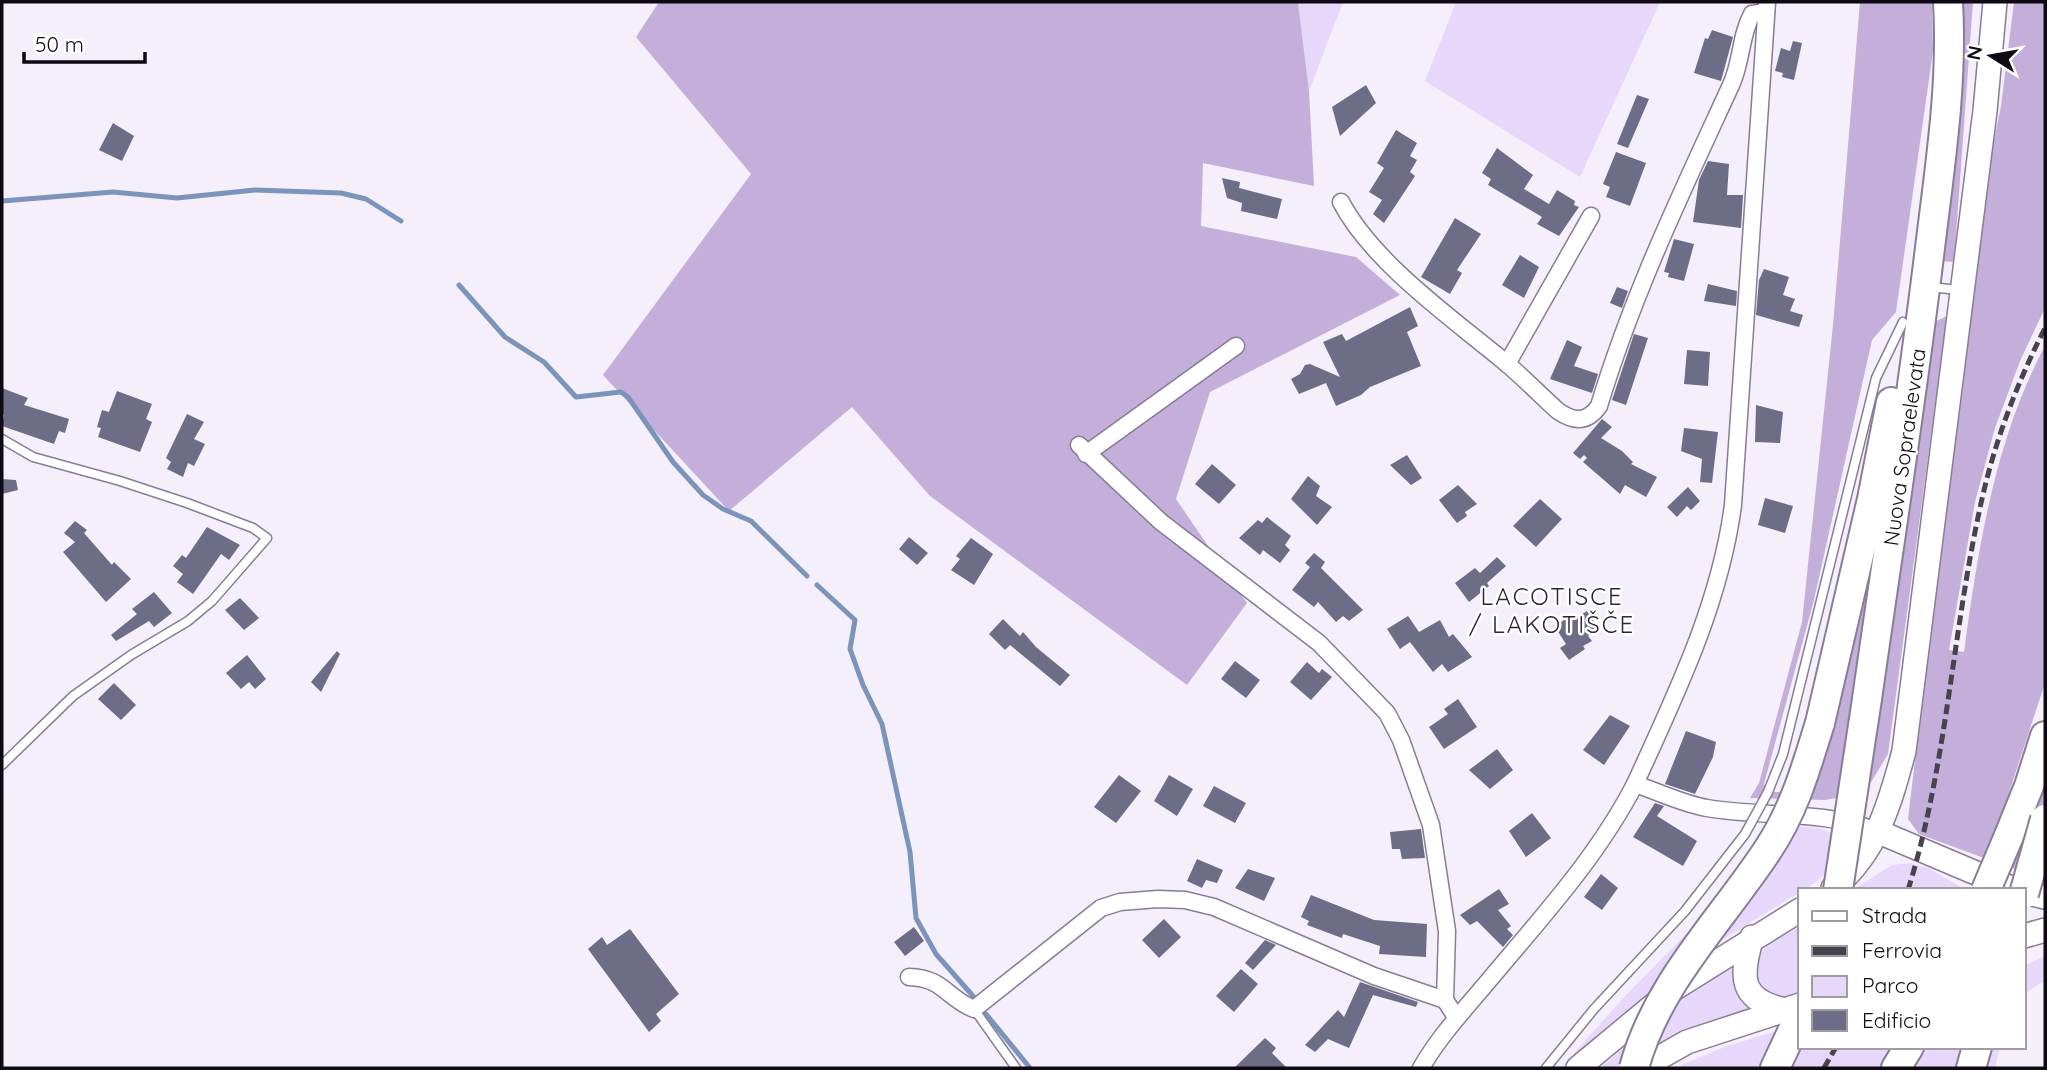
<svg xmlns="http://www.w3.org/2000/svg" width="2047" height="1070" font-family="Quicksand,sans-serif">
<rect width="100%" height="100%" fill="#f4effb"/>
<g fill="#e7d7fa">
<polygon points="1298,2 1343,2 1309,91"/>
<polygon points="1456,2 1660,2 1580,177 1425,81"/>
<polygon points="1770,824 1819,828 1862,844 1813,884 1717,943 1657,985 1561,1068 1625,996 1689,931"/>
<polygon points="1910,863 1928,868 1966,890 1853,890 1892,865"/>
<path d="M 1800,927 L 1800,993 C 1779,1000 1758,1000 1755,974 C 1754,965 1754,962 1759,954 C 1768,942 1788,934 1800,927 Z"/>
<polygon points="2045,956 2045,980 2024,994 2024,966"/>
<polygon points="1735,960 1753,1008 1697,1027 1622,1068 1601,1068 1671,1004"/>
<polygon points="1800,1024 1800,1047 2000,1047 1995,1068 1674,1068 1727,1046"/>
</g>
<g fill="#c4afdb">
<polygon points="659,2 1298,2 1309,91 1314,186 1203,163 1201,226 1356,257 1400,295 1210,392 1176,499 1247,603 1187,685 930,496 852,407 729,511 603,375 751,174 636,37"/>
<polygon points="1860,2 1932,2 1933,51 1896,312 1872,340 1814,600 1764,784 1768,792 1785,792 1930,324 1947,316 1888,754 1870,784 1848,796 1825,800 1750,798 1759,783 1802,622 1833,325"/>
<polygon points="1959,2 1973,2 1954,262 1939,261"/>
<path d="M 2014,2 L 2045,2 L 2045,308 L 2020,361 L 1995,428 L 1975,502 L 1949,650 L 1964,652 C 1978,549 1995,438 2045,346 L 2045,683 L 1996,832 L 2045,786 L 2043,875 L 2011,868 L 1919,834 L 1908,819 L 1981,205 L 2001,106 Z"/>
</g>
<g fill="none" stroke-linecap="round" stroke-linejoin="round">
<g stroke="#7c94bc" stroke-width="5">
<polyline points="2,201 113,192 177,198 255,190 341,193 366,199 401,221"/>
<polyline points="459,285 505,337 544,362 576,397 621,392 628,397 673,462 703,495 723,509 751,521 807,576"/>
<polyline points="817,585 855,620 850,649 863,685 882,724 910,852 916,918 936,954 973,996"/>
<polyline points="986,1014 1030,1068"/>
</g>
</g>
<g fill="#6d6d88">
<polygon points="1712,30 1733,37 1721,81 1694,73 1705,38 1708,39"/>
<polygon points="1793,41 1802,43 1794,80 1782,77 1783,73 1775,71 1781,48 1790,51"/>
<polygon points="1366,85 1376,103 1340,136 1332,107"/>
<polygon points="1637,95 1649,99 1628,148 1617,144"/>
<polygon points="113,123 134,136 122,161 99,150"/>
<polygon points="1396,130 1417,143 1410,156 1417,160 1410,172 1415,176 1384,223 1373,214 1382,200 1369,192 1384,168 1377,163"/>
<polygon points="1497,148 1533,175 1524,189 1549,204 1557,190 1575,201 1574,205 1579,207 1559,236 1537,224 1542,217 1488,185 1491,179 1482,173"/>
<polygon points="1616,152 1646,163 1630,206 1606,197 1610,187 1603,184"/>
<polygon points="1708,161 1729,164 1727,195 1743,195 1741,228 1693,222 1699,180"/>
<polygon points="1222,178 1240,182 1239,188 1282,199 1277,219 1241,211 1242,203 1227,198"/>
<polygon points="1455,218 1481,234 1457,270 1462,273 1450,294 1421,277"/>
<polygon points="1674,239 1694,244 1684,281 1668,277 1669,273 1664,272"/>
<polygon points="1520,255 1539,267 1524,298 1502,285"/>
<polygon points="1764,269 1789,277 1783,295 1795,299 1790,311 1803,315 1799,327 1756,315 1759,280"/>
<polygon points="1708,284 1737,291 1736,306 1704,301"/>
<polygon points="1617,287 1628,291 1622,308 1610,303"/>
<polygon points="1410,307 1418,326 1407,332 1421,366 1370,387 1361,395 1336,406 1326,383 1299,394 1291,379 1300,374 1305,365 1310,364 1340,377 1323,342 1342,334 1346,341"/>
<polygon points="1634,334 1648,338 1626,405 1612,400"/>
<polygon points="1567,340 1582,347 1574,366 1598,374 1592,393 1550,379"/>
<polygon points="1687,350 1710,352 1708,386 1684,384"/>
<polygon points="2,388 28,398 24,405 69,419 65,433 59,431 54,444 2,426 4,415 2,414"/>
<polygon points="117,391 152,404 146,419 152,422 140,452 98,437 101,428 97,427 102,410 109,412"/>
<polygon points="1756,405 1783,412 1780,443 1755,442"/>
<polygon points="187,414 204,422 194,439 205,444 194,466 188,463 183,477 167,469 171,462 166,458"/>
<polygon points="1602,419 1612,427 1601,438 1622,451 1633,462 1631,464 1657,477 1646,497 1625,485 1620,494 1583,462 1587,458 1584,455 1580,459 1573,453"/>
<polygon points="1684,428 1718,432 1712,483 1700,482 1702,459 1681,451"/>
<polygon points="1407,455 1422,478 1411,485 1390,465"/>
<polygon points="1212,464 1236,485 1219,504 1195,484"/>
<polygon points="1308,476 1320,486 1316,496 1332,507 1317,525 1291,499"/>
<polygon points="2,479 16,480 18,490 2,494"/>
<polygon points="1458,485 1477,504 1465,512 1467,516 1457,523 1439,500"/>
<polygon points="1688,487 1700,501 1691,510 1687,506 1677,517 1667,507"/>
<polygon points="1765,498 1793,506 1785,533 1758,525"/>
<polygon points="1540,499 1562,519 1536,547 1513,526"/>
<polygon points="1267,517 1291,536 1285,545 1290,550 1280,563 1263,550 1260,555 1239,538 1258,520 1262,523"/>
<polygon points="75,521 87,530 84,533 112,565 114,562 131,579 106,602 63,552 75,542 64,533"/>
<polygon points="207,527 240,545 229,560 221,554 193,594 177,582 183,574 173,566 182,555 186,558"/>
<polygon points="909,537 928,553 917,565 899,549"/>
<polygon points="971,538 993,554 974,585 951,570 960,559 956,556"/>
<polygon points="1314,553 1325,562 1321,568 1363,610 1349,621 1343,616 1336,622 1318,602 1314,607 1292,590 1310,567 1305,563"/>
<polygon points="1497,557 1506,566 1487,583 1489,586 1469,602 1455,583 1475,568 1480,573"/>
<polygon points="154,592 172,613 154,627 149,621 116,641 111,635 137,614 132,609"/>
<polygon points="240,598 259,618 244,630 225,610"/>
<polygon points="1587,611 1599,629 1588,636 1592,641 1583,646 1585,649 1569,660 1560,648 1566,644 1555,627 1565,619 1568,623"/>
<polygon points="1408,616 1419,632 1440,620 1449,637 1453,634 1472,657 1448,672 1442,664 1433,672 1410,642 1400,649 1387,629"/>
<polygon points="1003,619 1020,636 1023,632 1036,647 1070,675 1060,686 1010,645 1005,650 989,634"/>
<polygon points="337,651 340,654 321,692 311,682"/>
<polygon points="247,655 266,679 255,689 249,682 241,689 226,673"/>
<polygon points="1235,661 1260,680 1246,698 1221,679"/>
<polygon points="1307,662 1319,673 1322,669 1332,677 1311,700 1290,682"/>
<polygon points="114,683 136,705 121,720 98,699"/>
<polygon points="1458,699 1477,727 1444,749 1429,727 1448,714 1444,709"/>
<polygon points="1610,715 1630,726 1604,765 1583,750"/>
<polygon points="1686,731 1716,742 1713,757 1695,794 1665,784"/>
<polygon points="1497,749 1513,770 1490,789 1469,770"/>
<polygon points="1119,775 1141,791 1116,823 1094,807"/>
<polygon points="1169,775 1193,789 1177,816 1154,801"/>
<polygon points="1214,786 1246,803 1235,823 1203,806"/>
<polygon points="1655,803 1664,806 1657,816 1697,841 1683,866 1633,837"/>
<polygon points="1532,813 1551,838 1526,857 1509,831"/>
<polygon points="1421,829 1425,858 1402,859 1400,849 1392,849 1390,832"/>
<polygon points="1197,859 1223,870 1217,883 1206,880 1202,888 1187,881"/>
<polygon points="1248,869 1275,878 1264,901 1235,888"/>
<polygon points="1601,874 1618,888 1602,910 1584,897"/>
<polygon points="1499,889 1509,904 1498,910 1511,926 1507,929 1513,935 1503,947 1477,921 1470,925 1460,915"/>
<polygon points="1311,895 1374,920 1427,924 1426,957 1379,954 1380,946 1343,934 1342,938 1307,925 1309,921 1301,917"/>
<polygon points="1164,919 1181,937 1159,958 1142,940"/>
<polygon points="914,927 924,941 905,956 894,942"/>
<polygon points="630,929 679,994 656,1014 661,1021 649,1032 588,949 602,937 607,945"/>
<polygon points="1265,940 1276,945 1253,970 1245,963"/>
<polygon points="1241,969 1258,984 1234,1012 1216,996"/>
<polygon points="1360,982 1418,1002 1416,1007 1373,995 1349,1048 1328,1039 1315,1052 1305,1045 1338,1010 1344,1017"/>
<polygon points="1265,1038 1276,1048 1272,1053 1287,1068 1234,1068"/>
</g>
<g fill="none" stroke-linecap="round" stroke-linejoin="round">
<g stroke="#887c97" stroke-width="11">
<g id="lane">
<polyline points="1930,287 1959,290"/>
<polyline points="2,439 33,457 120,481 187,503 253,528 267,538 212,601 188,621 131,655 73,696 2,765"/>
<polyline points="1768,792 1783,754 1876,378 1903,322"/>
<polyline points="974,1009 1016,1068"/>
<polyline points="1546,1068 1594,1009 1685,911 1745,834"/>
</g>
</g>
<g stroke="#887c97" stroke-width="19">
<g id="street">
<path d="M 1341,202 C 1373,263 1453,319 1506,363 C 1524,378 1540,395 1558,411 C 1574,422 1587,423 1599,406 C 1633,293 1682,192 1731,85 C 1742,62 1740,36 1752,14 L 1766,12"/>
<polyline points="1507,364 1591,216"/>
<polyline points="1079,445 1161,522 1319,643 1387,713 1401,740 1431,825 1447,931 1445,1000 1456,1017"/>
<polyline points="1086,454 1236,346"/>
<path d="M 1635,784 C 1676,694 1720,604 1733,505 L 1767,2"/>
<path d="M 909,977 C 944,978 946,998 974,1009 L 1101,908 L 1120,902 L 1158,899 L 1185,900 L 1214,907 L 1374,976 L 1445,1000"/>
<path d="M 1421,1068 C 1440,1035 1466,1008 1490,979 C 1542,917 1598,856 1635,784 C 1659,792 1683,804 1707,808 C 1766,818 1822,809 1879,832"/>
</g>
</g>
<g stroke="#887c97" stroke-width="26">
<g id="secondary">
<polyline points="1879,832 2016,890"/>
<path d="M 1833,888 C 1877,852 1890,803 1904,751 L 1985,111 L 1995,2"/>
<polyline points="2024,892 2045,897"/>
<polyline points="2024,936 2045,930"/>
<path d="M 1752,937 C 1740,977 1739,1000 1785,1010"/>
<polyline points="1578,1068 1672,990 1800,910"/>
<polyline points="1641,1068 1687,1042 1800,1005"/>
</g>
</g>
<g stroke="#887c97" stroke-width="32">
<g id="highway">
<path d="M 1867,699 C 1888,551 1911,404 1929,256 C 1939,172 1953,87 1948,2"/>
<polyline points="1820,723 1872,499 1891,402"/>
<polyline points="2008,838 2029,786 2045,736"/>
<polyline points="1775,1068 1800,1015"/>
<polyline points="1896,1068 1909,1047"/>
<polyline points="1971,1068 1977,1047"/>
</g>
</g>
<use href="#lane" stroke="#fff" stroke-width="8"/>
<use href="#street" stroke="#fff" stroke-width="16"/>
<use href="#secondary" stroke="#fff" stroke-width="23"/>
<use href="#highway" stroke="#fff" stroke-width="28"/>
<g stroke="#47424c" stroke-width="5" stroke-dasharray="10 5" stroke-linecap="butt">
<path d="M 1908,890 C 1947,765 1952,635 1980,508 C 1993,446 2016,385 2045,328"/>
<polyline points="1824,1068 1836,1047"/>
</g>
<g stroke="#887c97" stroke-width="11" stroke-linecap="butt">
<polyline id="lane-bridge" points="1745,834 1768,792"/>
</g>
<g stroke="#887c97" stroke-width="32" stroke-linecap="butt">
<g id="highway-bridge">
<polyline points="1838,890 1867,699"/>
<polyline points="1986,890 2008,838"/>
<polyline points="2024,894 2045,819"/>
<path d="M 1634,1068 C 1657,983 1720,922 1767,851 C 1794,811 1806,768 1820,723"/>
</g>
</g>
<use href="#lane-bridge" stroke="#fff" stroke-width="8"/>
<use href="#highway-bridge" stroke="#fff" stroke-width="28"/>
</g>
<g text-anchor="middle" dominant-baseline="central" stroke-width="5" stroke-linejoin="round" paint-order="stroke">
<g font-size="21" fill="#0e0913" stroke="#fff">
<text transform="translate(1904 447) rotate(-82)">Nuova Sopraelevata</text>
</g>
<g font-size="24" letter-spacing="2" fill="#2f243a" stroke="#fff">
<text x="1552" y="596">LACOTISCE<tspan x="1552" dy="28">/ LAKOTIŠČE</tspan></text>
</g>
</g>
<rect width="2047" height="1070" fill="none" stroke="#0e0913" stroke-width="7"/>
<rect x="1798" y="888" width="228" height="161" fill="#ffffff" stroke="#9f9da1" stroke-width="2"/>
<rect x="1812" y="911" width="35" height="10" fill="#ffffff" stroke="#9f9da1" stroke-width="2"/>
<text x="1862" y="923" font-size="21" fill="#0e0913">Strada</text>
<rect x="1812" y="946" width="35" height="10" fill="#47424c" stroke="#9f9da1" stroke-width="2"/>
<text x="1862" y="958" font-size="21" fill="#0e0913">Ferrovia</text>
<rect x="1812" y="976" width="35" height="21" fill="#e7d7fa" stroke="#9f9da1" stroke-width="2"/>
<text x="1862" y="993" font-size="21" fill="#0e0913">Parco</text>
<rect x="1812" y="1010" width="35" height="21" fill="#6d6d88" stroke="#9f9da1" stroke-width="2"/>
<text x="1862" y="1028" font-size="21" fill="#0e0913">Edificio</text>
<g transform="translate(1991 56) rotate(281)" stroke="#ffffff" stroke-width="5" paint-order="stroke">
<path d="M0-5L12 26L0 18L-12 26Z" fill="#0e0913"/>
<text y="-10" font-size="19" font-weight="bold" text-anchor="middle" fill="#0e0913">N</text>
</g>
<path d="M24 52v10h121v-10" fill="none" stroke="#0e0913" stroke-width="3.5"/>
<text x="35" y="52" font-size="21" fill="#0e0913" stroke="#ffffff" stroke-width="5" paint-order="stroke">50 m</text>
</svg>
